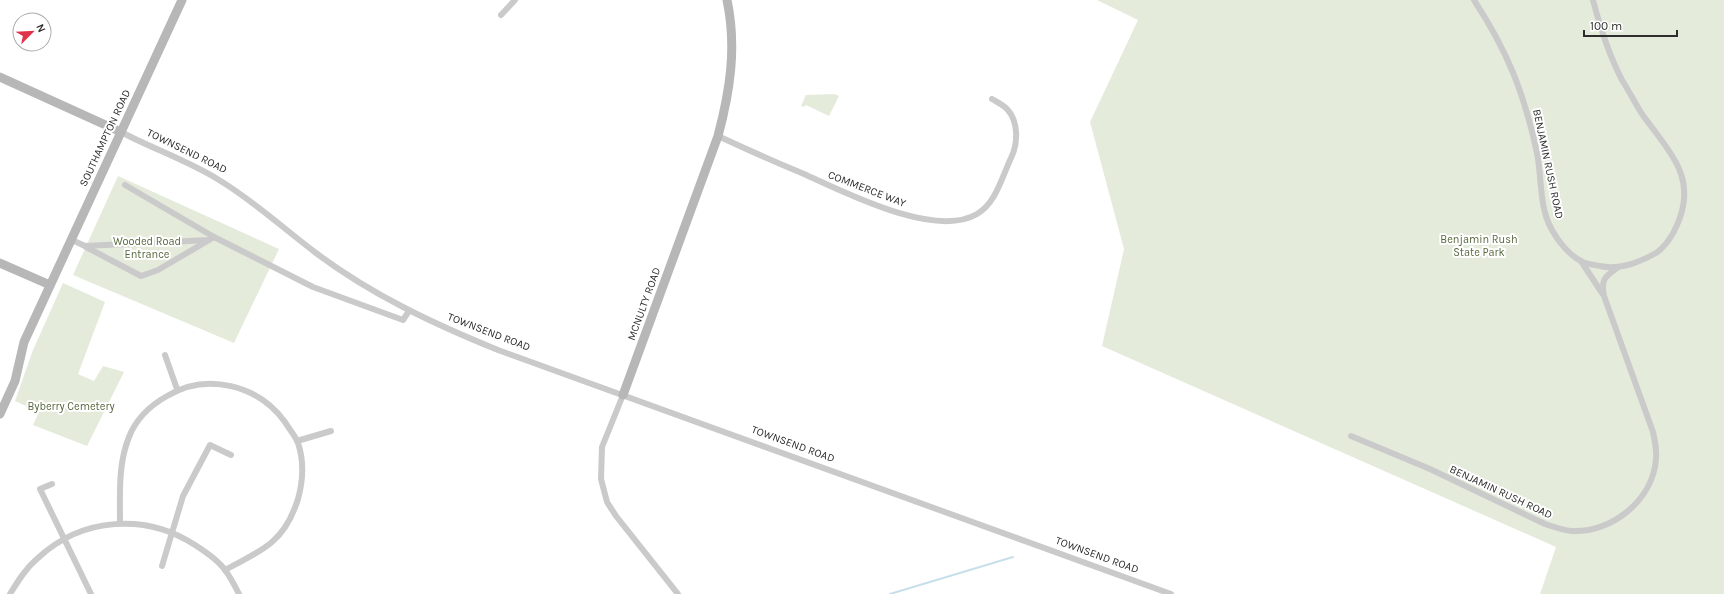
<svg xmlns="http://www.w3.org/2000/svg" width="1724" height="594" font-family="Karla,sans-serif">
<rect width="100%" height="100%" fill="#fff"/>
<g fill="#e4ebdb">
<polygon points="1097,0 1724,0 1724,594 1540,594 1556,547 1102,346 1124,249 1090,122 1138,20"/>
<polygon points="834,94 839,96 829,116 806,105 804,107 801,106 806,95"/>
<polygon points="118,176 279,249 234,343 73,275"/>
<polygon points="63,283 105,302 78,374 94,381 103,366 124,372 87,446 33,425 39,412 15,401 33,350"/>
</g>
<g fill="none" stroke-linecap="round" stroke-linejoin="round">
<polyline stroke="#c7dfea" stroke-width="2" points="890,594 1013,557"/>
<g stroke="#cacaca" stroke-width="6">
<path d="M 1474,0 C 1508,52 1524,93 1537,153 C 1542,178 1539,208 1552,230 C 1558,241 1569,255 1581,261 C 1586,264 1594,265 1600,266 C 1620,270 1638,263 1656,253 C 1665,247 1673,235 1677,225 C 1684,210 1687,191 1681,174 C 1675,155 1654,131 1642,114 C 1635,103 1629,91 1622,80 C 1609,55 1600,27 1593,0"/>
<polyline points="501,15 515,0"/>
<path d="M 121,132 C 153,149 189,161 219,180 C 254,201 284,229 316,253 C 372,295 434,324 498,350 L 1171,594"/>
<path d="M 718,136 C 746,149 775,162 804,174 C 844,192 935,239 977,214 C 996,203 1002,177 1011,158 C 1018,144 1019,122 1007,109 C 1003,105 997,102 992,99"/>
<polyline points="125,185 214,237 313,287 403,320 409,311"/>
<polyline points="72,240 85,246 209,240 214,237"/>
<polyline points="86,247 141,276 158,270 209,240"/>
<polyline points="1581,261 1602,293"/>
<polyline points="165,355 177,389"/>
<polyline points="623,395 602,447 601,479 607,502 616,516 678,594"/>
<path d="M 1351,436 L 1430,469 L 1545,524 C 1554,527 1562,530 1572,531 C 1612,533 1653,500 1656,459 C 1657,450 1655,441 1653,432 L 1604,296 C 1601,280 1604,277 1617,268"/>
<polyline points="297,441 331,431"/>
<polyline points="52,484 40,489 91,594"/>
<path d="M 120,523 C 120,494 118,464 129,437 C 136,419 151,405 167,396 C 207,372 258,385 285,422 C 289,429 295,435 298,443 C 304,461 303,481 298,499 C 293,515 285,531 272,542 C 258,554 241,561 225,570"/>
<polyline points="162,566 183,496 210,445 231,455"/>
<path d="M 10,594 C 18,581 26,568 38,558 C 82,517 146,513 195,545 C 206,552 218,560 225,570 C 231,578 235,586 239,594"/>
</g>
<g stroke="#b7b7b7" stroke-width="9">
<polyline points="0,77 121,132"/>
<polyline points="0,263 50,285"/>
<path d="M 623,395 L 718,136 C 730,91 737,47 727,0"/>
<polyline points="0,414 15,381 24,342 182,0"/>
</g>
</g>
<g text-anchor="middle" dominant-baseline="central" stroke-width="4" stroke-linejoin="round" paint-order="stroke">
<g font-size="11" fill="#2d2d2d" stroke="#fff">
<text transform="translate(105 138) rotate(-65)">SOUTHAMPTON ROAD</text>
<text transform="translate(187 151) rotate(26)">TOWNSEND ROAD</text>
<text transform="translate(1548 164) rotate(78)">BENJAMIN RUSH ROAD</text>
<text transform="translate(867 189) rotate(21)">COMMERCE WAY</text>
<text transform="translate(644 304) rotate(-70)">MCNULTY ROAD</text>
<text transform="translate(489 332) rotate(21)">TOWNSEND ROAD</text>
<text transform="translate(793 444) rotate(20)">TOWNSEND ROAD</text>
<text transform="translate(1501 492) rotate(25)">BENJAMIN RUSH ROAD</text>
<text transform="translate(1097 555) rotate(20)">TOWNSEND ROAD</text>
</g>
<g font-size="11" fill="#54683c" stroke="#fff">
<text x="1479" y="239">Benjamin Rush<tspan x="1479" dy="13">State Park</tspan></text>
<text x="147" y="241">Wooded Road<tspan x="147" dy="13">Entrance</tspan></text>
<text x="71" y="406">Byberry Cemetery</text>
</g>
</g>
<g transform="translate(32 32) rotate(66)"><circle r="19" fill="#ffffff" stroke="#ababab"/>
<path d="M0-3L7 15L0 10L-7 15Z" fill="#e1324c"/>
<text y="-6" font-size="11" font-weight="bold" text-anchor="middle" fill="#2d2d2d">N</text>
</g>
<path d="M1584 30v6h93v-6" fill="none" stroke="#2d2d2d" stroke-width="2"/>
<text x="1590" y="30" font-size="12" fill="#2d2d2d" stroke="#ffffff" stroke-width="3" paint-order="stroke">100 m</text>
</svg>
